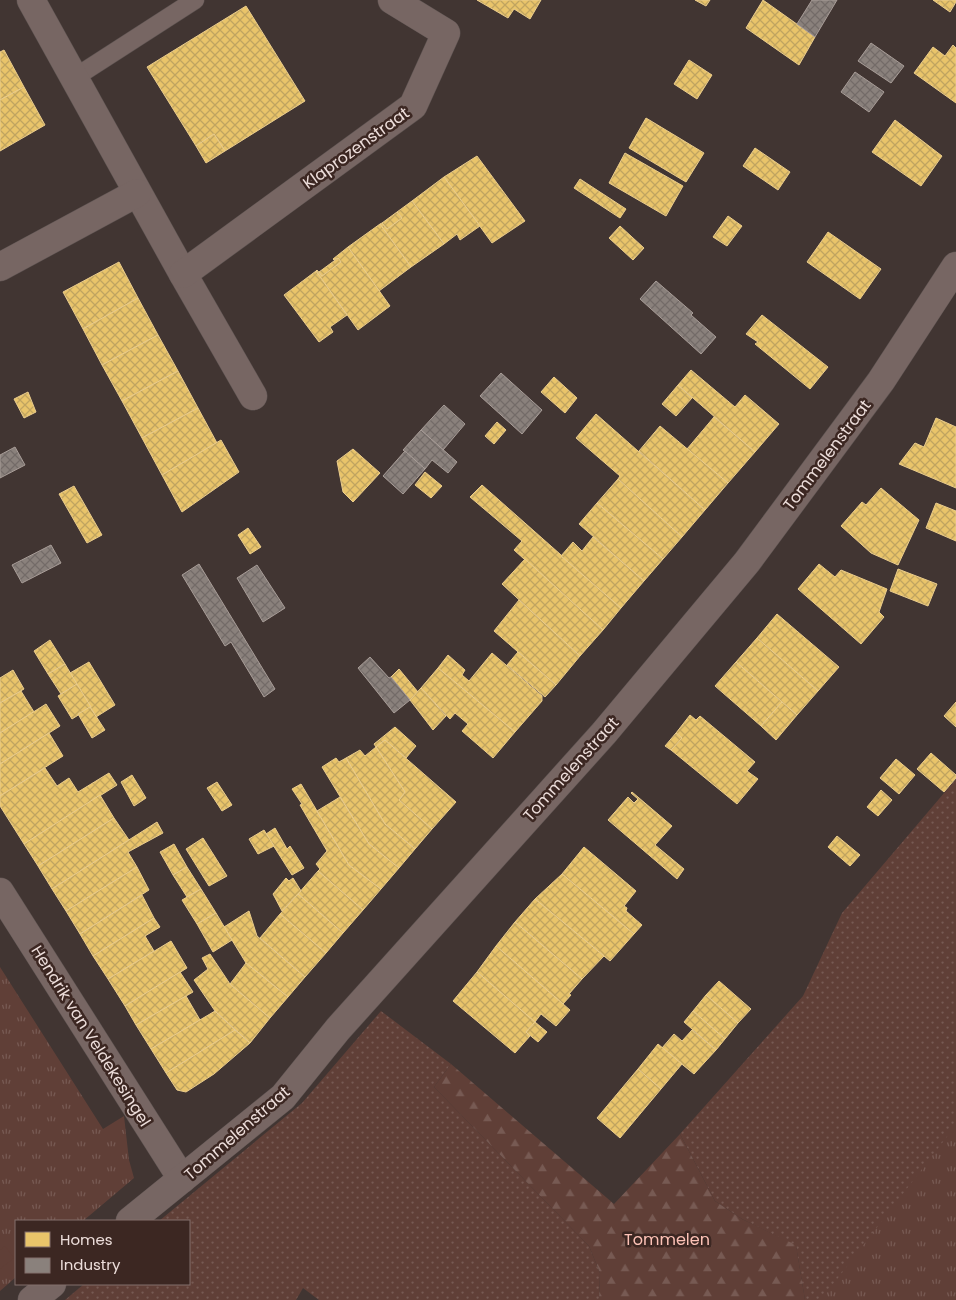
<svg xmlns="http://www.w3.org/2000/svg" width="956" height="1300" font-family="Poppins,sans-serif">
<defs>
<pattern id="grass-dots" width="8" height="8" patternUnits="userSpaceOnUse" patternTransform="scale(1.25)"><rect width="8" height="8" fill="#603f37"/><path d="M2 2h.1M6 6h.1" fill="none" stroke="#775a53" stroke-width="1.8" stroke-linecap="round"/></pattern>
<pattern id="forest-firs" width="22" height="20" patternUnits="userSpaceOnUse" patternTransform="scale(1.25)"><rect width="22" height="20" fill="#603f37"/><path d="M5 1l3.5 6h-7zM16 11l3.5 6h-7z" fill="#775a53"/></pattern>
<pattern id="park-tufts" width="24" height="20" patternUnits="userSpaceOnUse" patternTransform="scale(1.25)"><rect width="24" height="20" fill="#603f37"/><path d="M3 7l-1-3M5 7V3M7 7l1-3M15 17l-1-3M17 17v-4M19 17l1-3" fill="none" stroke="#775a53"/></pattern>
<pattern id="homes-cross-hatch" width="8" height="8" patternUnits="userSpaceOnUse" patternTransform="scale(1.25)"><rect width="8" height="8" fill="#e9c46a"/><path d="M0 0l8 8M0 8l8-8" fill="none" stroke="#c0a460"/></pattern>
<pattern id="industry-cross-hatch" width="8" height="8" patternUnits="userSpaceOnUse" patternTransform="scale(1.25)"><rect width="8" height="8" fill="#8a817c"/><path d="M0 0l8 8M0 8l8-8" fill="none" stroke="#736b68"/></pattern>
</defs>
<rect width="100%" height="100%" fill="#413532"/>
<g fill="url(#grass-dots)">
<polygon points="956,779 956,1300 805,1300 796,1246 742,1219 715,1201 680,1134 803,996 842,913"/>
<polygon points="381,1011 451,1064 434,1087 589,1246 600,1273 599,1300 319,1300 303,1288 296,1300 65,1300 84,1284 189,1284 189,1221 159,1221 302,1103"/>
</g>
<polygon fill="url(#forest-firs)" points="451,1064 614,1204 680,1134 715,1201 742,1219 796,1245 805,1300 599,1300 600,1273 589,1246 434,1087"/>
<g fill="url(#park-tufts)">
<polygon points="0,967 103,1129 124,1116 129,1160 134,1178 83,1221 16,1221 16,1277 0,1291"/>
<polygon points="956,1125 956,1300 821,1300"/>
</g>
<polygon fill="#603f37" points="5,1246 14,1258 0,1269 0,1250"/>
<g fill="url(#homes-cross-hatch)" stroke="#eacc8c">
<polygon points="477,0 541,0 530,19 514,9 508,18"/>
<polygon points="695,0 710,0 706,6"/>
<polygon points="763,0 815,37 799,65 746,28"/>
<polygon points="933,0 956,0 956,2 950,12"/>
<polygon points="246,6 305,101 225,151 214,134 196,146 147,67"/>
<polygon points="953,45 956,48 956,103 914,73 933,47 945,56"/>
<polygon points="4,50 24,87 0,100 0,52"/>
<polygon points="689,60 712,75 697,99 674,84"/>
<polygon points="24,87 45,125 0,151 0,100"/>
<polygon points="646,118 704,153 686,182 629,148"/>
<polygon points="895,120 942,156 921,186 872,152"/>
<polygon points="214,134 225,151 206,163 196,146"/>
<polygon points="755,148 790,172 778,190 743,166"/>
<polygon points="625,153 683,186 666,216 609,183"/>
<polygon points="477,156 525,221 492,243 444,177"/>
<polygon points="444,177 480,226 460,240 457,234 444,244 412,201"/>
<polygon points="580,179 626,209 620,218 574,188"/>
<polygon points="412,201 444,244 411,267 380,224 382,223 387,229 402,218 397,212"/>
<polygon points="397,212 402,218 387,229 382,223"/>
<polygon points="728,216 742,226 727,246 713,237"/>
<polygon points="380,224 411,267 379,291 348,247"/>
<polygon points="620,226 644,248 633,260 609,238"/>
<polygon points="828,232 881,269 860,299 807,262"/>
<polygon points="348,247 390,306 358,330 316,271 317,270 322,276 341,262 338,258 334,260 333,259"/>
<polygon points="338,258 341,262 322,276 319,272"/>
<polygon points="119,262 138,298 83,329 63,292"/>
<polygon points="316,271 347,315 330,327 333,332 319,342 284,295"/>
<polygon points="138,298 158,335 102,365 83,329"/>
<polygon points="762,315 828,367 810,389 755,344 758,342 746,334"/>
<polygon points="158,335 178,371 122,401 102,365"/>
<polygon points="691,370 735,407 745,395 779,424 755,452 678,385"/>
<polygon points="178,371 198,408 142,438 122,401"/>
<polygon points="554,377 577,398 565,413 541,392"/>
<polygon points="678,385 692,398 676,416 662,404"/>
<polygon points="28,392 36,412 24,418 14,399"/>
<polygon points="198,408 217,443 162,475 142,438"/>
<polygon points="596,414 705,510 682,537 618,479 620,476 576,438"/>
<polygon points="714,417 755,452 728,483 687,449"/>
<polygon points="936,418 956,427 956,488 899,464 915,443 924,447"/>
<polygon points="497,422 506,430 494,444 485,436"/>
<polygon points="660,426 728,483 705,510 639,451"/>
<polygon points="221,440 239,472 182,512 162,475"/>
<polygon points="353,449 380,473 353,502 343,492 337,461"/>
<polygon points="425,472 442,486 431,498 415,485"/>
<polygon points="618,479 682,537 663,559 597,503"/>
<polygon points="482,485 621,608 603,630 514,550 522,541 470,497"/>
<polygon points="74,486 102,535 87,543 59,494"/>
<polygon points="881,488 919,520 898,565 871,553 841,526 862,502 866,505"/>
<polygon points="597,503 663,559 644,581 579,524"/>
<polygon points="936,503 956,511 956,541 926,528"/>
<polygon points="248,528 261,547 250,554 238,535"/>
<polygon points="593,537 644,581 621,608 561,556 573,542 582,551"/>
<polygon points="525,559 603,630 580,656 502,584"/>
<polygon points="819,564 835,577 841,570 887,589 879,612 884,617 861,644 798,589"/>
<polygon points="898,569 937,584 928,606 890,591"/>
<polygon points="519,600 580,656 556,685 494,631"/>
<polygon points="777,614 839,667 818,691 757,638"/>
<polygon points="757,638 818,691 797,715 736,662"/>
<polygon points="50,640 65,664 48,674 34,651"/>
<polygon points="518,652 556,685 545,697 507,665"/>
<polygon points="492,653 542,696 542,701 515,732 438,668 448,655 465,670 462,675 469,681"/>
<polygon points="89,662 115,705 96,717 70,673"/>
<polygon points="736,662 782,702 761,726 715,686"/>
<polygon points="65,664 77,684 61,694 48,674"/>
<polygon points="438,668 515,732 493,758 462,731 468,724 455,713 450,719 421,688"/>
<polygon points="399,669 418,692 410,700 391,677"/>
<polygon points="13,670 24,689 0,703 0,678"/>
<polygon points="77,684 91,707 72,719 58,696"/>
<polygon points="421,688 446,716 433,730 410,700"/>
<polygon points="21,691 34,712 0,733 0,703"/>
<polygon points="782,702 797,715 776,740 761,726"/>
<polygon points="956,702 956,727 944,716"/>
<polygon points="46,704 60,726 0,764 0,733"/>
<polygon points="90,707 105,730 92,738 78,714"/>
<polygon points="690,715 696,720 700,716 755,762 747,771 758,779 737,804 671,750 682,738 676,733"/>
<polygon points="395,727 416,746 406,758 385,740 376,747 374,744"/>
<polygon points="49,733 63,756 0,796 0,764"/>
<polygon points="676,733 682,738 671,750 665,746"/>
<polygon points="385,740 456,802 432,829 399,800 405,792 376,747"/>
<polygon points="376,747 405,792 399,800 432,829 415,849 385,824 346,758 360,750 365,756"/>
<polygon points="931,753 956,775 956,778 944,792 917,769"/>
<polygon points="336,758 339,762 346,758 385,824 415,849 399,868 369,844 322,767"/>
<polygon points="896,759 915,775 899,794 880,778"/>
<polygon points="45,768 57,786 69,778 78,792 109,773 117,785 24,844 0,806 0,796"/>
<polygon points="132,775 146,798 134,806 121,782"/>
<polygon points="217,782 232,805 222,811 207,788"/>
<polygon points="301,784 349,865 381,889 363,910 318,871 320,869 316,864 327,851 300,805 302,804 292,789"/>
<polygon points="881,790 892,800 878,816 867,807"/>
<polygon points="632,792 672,826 655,845 684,869 677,879 608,820 628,797 634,803 638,799 631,793"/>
<polygon points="100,795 114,818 38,866 24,844"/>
<polygon points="340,797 369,844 399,868 381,889 349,865 317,811"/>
<polygon points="114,818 129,840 52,889 38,866"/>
<polygon points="157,822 163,833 128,852 137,867 66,911 52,889"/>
<polygon points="275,828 287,849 290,846 304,868 292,875 266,834"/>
<polygon points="264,830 274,846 258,854 249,839"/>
<polygon points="837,836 860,855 850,866 828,847"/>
<polygon points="203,838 227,876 209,886 186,849"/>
<polygon points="174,844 187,867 173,875 160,852"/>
<polygon points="584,847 636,891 624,906 627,908 626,911 642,925 634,934 562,874"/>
<polygon points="137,867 149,890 80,934 66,911"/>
<polygon points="187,867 201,889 187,897 173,875"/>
<polygon points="318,871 363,910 343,933 298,894"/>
<polygon points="562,874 634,934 610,961 535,899"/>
<polygon points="286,878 289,881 293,878 301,891 282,911 273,894"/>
<polygon points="201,889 216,913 197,924 182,900"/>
<polygon points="298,894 343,933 326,953 280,914"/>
<polygon points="142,895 154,918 93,956 80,934"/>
<polygon points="535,899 604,956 582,979 515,922"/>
<polygon points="249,911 257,936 305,977 288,997 246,963 224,927"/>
<polygon points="216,913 232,940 213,952 197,924"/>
<polygon points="280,914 326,953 305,977 260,938"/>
<polygon points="154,918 160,927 145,936 154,951 108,979 93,956"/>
<polygon points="515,922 582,979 569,994 571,995 563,1004 496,946"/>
<polygon points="171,941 187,968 125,1006 108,979"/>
<polygon points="496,946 570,1010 556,1026 541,1014 535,1022 477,972"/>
<polygon points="210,954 230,984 270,1018 250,1043 215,1011 194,980 208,969 202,958"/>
<polygon points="246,963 288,997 270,1018 230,984"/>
<polygon points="180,972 193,992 136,1025 125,1006"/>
<polygon points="477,972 535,1022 526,1032 530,1036 515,1053 453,1001"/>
<polygon points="719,981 751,1009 738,1023 706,995"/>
<polygon points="706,995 738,1023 725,1039 693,1011"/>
<polygon points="186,996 200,1020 151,1049 136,1025"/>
<polygon points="215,1011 235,1030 166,1073 151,1049"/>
<polygon points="693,1011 725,1039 716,1050 684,1022"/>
<polygon points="535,1022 547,1032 538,1042 526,1032"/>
<polygon points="235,1030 250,1043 214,1074 186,1092 177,1090 166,1073"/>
<polygon points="692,1030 716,1050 694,1074 662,1048 674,1034 682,1041"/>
<polygon points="658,1044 682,1064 661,1089 638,1069"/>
<polygon points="638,1069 661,1089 620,1138 597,1118"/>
</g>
<g fill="url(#industry-cross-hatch)" stroke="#a89d98">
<polygon points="812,0 837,0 815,37 797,24"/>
<polygon points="871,43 904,66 891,83 858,61"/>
<polygon points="855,72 884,92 869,112 841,92"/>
<polygon points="656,281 693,313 691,315 716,337 701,354 640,299"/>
<polygon points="501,373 542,410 522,434 480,396"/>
<polygon points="444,405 465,424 443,450 421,430"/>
<polygon points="421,430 457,462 448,473 432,460 425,469 403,450"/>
<polygon points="15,447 25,465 0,478 0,455"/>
<polygon points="405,451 425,469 403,494 383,476"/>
<polygon points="51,545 61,563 22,583 12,565"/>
<polygon points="199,564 275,689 264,697 231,642 225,646 182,575"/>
<polygon points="257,565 285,608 263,622 237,578"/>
<polygon points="370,657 389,678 391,677 410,700 394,713 358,668"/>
</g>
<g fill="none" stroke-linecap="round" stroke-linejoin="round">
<g stroke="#5b514f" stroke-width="19">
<polyline id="service" points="74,78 195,0"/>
</g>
<g stroke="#5b514f" stroke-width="29">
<g id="minor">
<polyline points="31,0 183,274 253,396"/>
<polyline points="0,267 137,193"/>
<polyline points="183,274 413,106 446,33 392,0"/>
<polyline points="0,892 182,1179"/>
<polyline points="130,1221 283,1097 338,1029 604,733 747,562 881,381 956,266"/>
<polyline points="32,1300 52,1284"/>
</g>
</g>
<use href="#service" stroke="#776663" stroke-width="18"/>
<use href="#minor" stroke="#776663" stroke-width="28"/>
</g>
<g text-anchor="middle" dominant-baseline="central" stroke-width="5" stroke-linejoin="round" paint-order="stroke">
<g font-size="16" fill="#eddedb" stroke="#3c2722">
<text transform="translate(356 148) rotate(-36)">Klaprozenstraat</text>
<text transform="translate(827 455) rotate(-53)">Tommelenstraat</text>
<text transform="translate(571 769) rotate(-48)">Tommelenstraat</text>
<text transform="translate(91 1036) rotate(58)">Hendrik van Veldekesingel</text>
<text transform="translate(237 1133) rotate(-41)">Tommelenstraat</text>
</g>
<g font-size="16" fill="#fdc2b6" stroke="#3c2722">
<text x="667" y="1239">Tommelen</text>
</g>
</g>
<rect x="15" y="1220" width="175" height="65" fill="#3c2722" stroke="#83706c"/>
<rect x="25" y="1232" width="25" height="15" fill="#e9c46a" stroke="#83706c"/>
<text x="60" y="1245" font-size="15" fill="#eddedb">Homes</text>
<rect x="25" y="1258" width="25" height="15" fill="#8a817c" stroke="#83706c"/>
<text x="60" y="1270" font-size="15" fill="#eddedb">Industry</text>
</svg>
